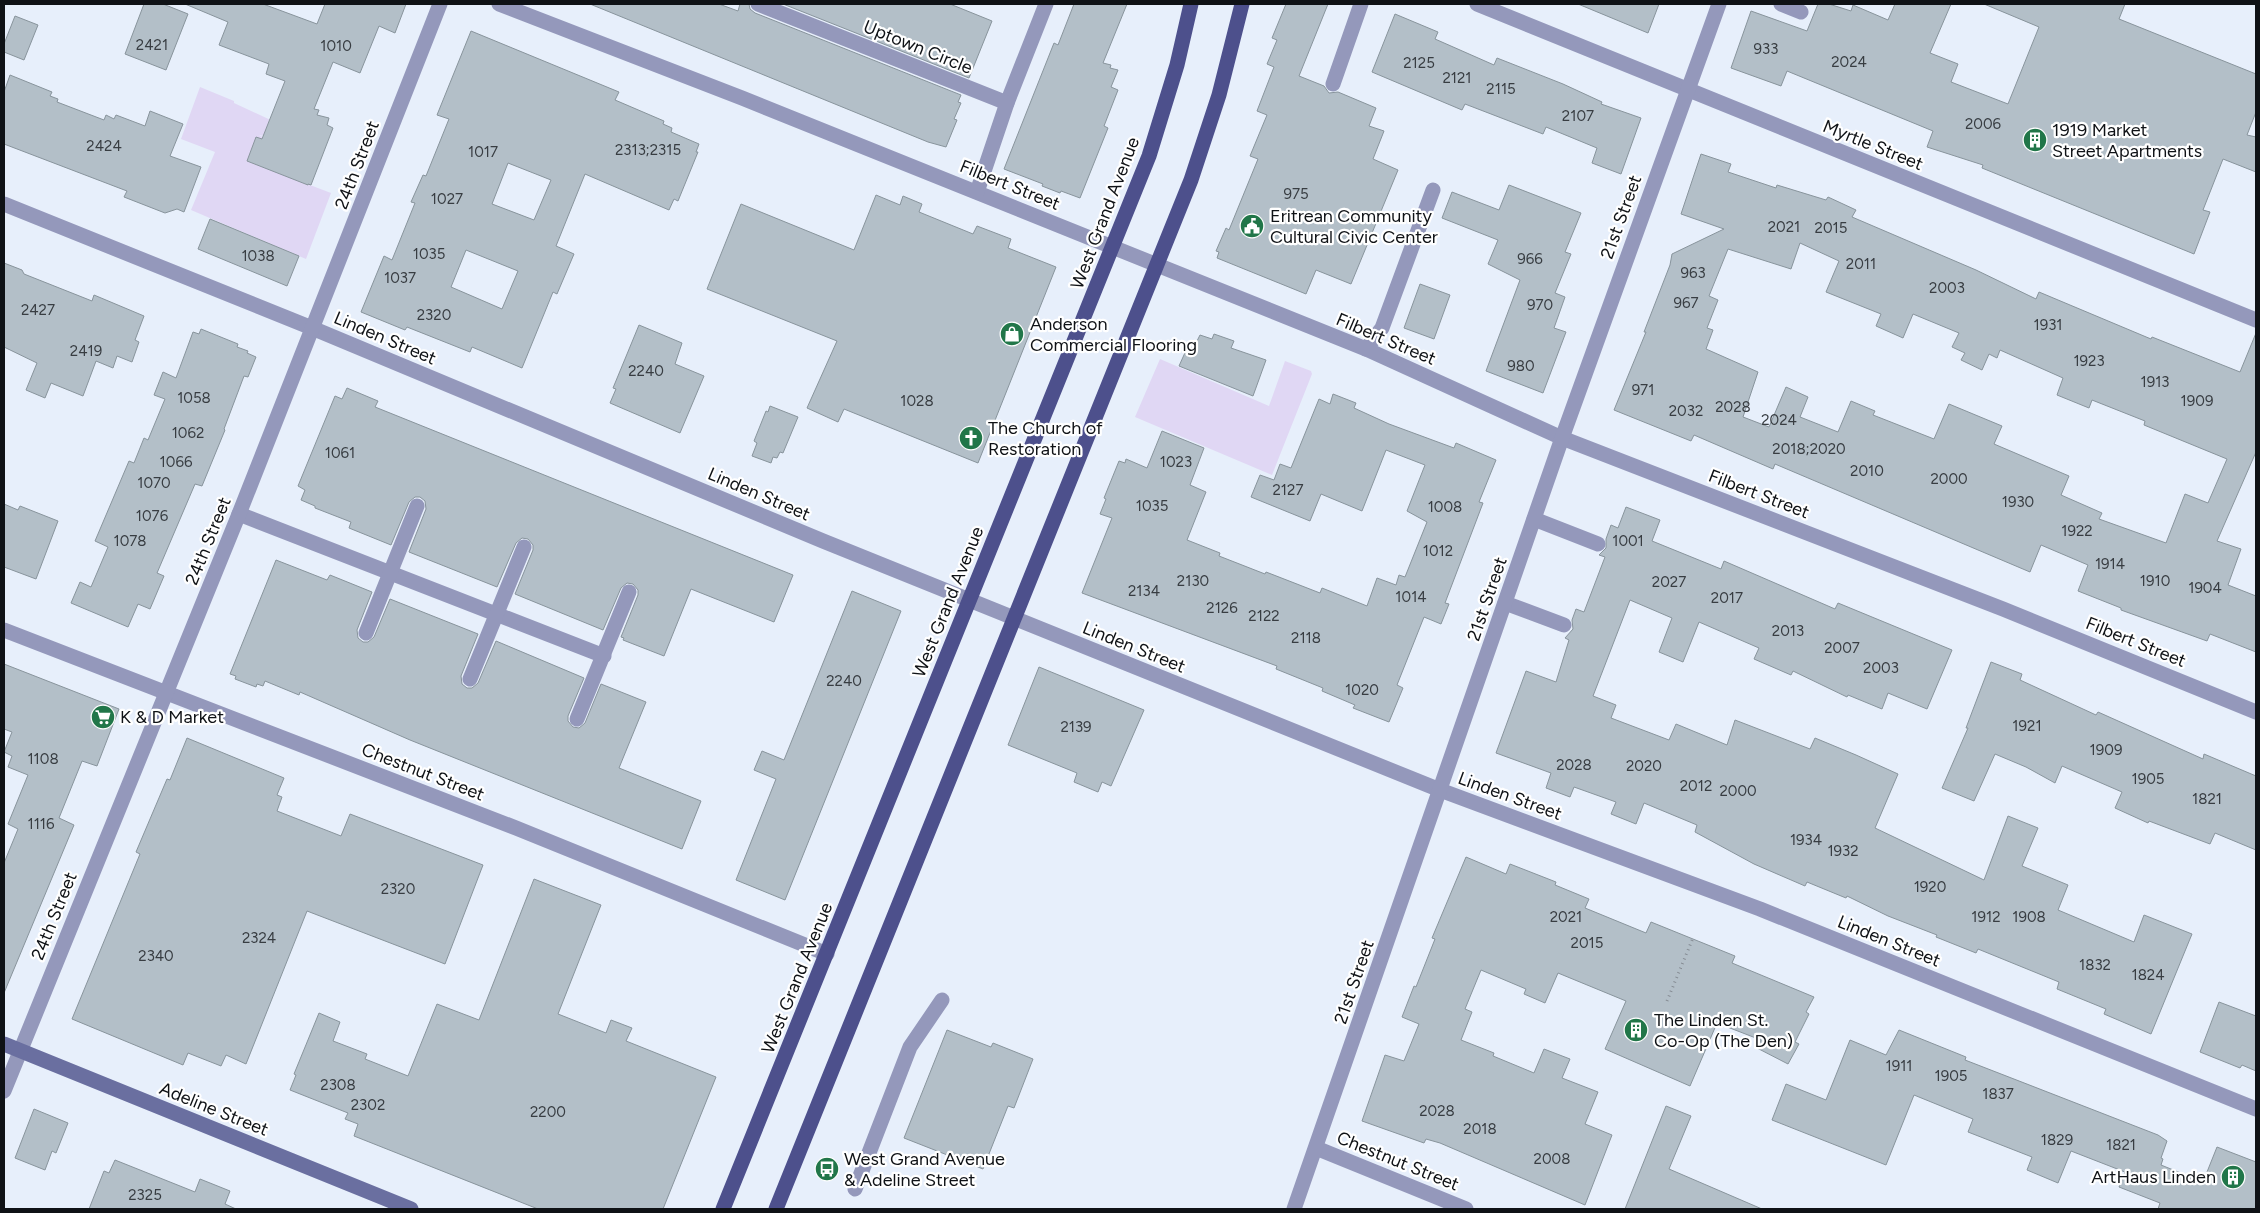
<svg xmlns="http://www.w3.org/2000/svg" width="2260" height="1213" font-family="Figtree,sans-serif">
<rect width="100%" height="100%" fill="#e7effb"/>
<g fill="#e0d7f4">
<polygon points="200,87 234,101 234,103 275,122 273,138 259,135 268,140 247,161 331,193 306,259 191,210 215,152 181,139"/>
<polygon points="1160,359 1269,406 1285,361 1311,371 1312,374 1272,475 1135,417"/>
</g>
<g fill="#b3bfc8" stroke="#88949c" fill-rule="evenodd">
<polygon points="144,4 163,4 188,14 166,70 125,54"/>
<polygon points="185,4 263,4 317,24 325,4 406,4 395,33 379,26 360,73 333,62 314,109 319,110 317,115 329,118 327,125 333,128 311,185 308,184 308,185 247,161 256,137 262,139 285,81 266,74 269,64 219,45 228,22"/>
<polygon points="590,4 719,4 738,11 740,4 749,4 750,9 755,13 961,95 958,102 961,103 954,119 957,120 946,147 928,142"/>
<polygon points="783,4 950,4 992,21 969,78"/>
<polygon points="1074,4 1127,4 1103,63 1111,65 1110,68 1118,70 1111,87 1118,90 1104,126 1108,128 1080,198 1061,191 1060,193 1042,186 1043,184 1004,169 1054,43 1058,45"/>
<polygon points="1286,4 1328,4 1299,76 1324,86 1329,93 1338,92 1376,108 1369,126 1384,131 1373,159 1398,170 1351,284 1316,270 1306,294 1217,258 1219,252 1216,251 1226,228 1229,230 1258,159 1250,156 1267,115 1257,111 1274,67 1267,64 1277,40 1272,38"/>
<polygon points="1578,4 1659,4 1648,33"/>
<polygon points="1818,4 1829,4 1851,11 1853,5 1888,20 1895,4 1951,4 1930,53 1958,64 1951,82 2008,104 2039,27 1984,4 2125,4 2119,19 2256,74 2256,112 2247,135 2256,137 2256,172 2223,159 2203,210 2210,212 2194,254 1982,168 1983,165 1927,147 1933,131 1787,71 1781,86 1731,68 1751,11 1807,31"/>
<polygon points="1395,14 1438,32 1435,39 1494,65 1497,58 1563,84 1602,102 1601,104 1641,118 1621,174 1592,163 1597,148 1546,127 1543,134 1465,104 1462,110 1372,72"/>
<polygon points="15,16 38,25 24,60 4,52 4,44"/>
<path d="M 471,31 L 619,92 L 615,100 L 664,121 L 663,124 L 672,128 L 671,132 L 699,144 L 696,152 L 698,152 L 678,201 L 674,199 L 669,210 L 585,174 L 556,246 L 574,254 L 557,294 L 553,292 L 522,368 L 472,347 L 470,352 L 407,327 L 405,330 L 361,312 L 384,256 L 392,260 L 415,203 L 411,202 L 423,175 L 426,176 L 449,119 L 437,115 ZM 508,163 L 551,180 L 534,220 L 492,204 ZM 466,250 L 518,271 L 502,309 L 451,287 Z"/>
<polygon points="10,75 52,92 50,96 58,99 57,102 104,120 106,115 114,119 116,115 145,126 150,111 183,124 170,156 201,167 184,212 177,209 165,213 124,197 127,191 4,144 4,92"/>
<path d="M 1701,154 L 1731,164 L 1728,172 L 1776,188 L 1777,185 L 1826,200 L 1828,197 L 1856,210 L 1852,217 L 1976,270 L 2036,299 L 2039,292 L 2151,339 L 2152,337 L 2240,372 L 2256,333 L 2256,452 L 2217,541 L 2241,549 L 2228,585 L 2256,596 L 2256,652 L 2210,634 L 2207,641 L 2121,610 L 2121,608 L 2078,591 L 2088,565 L 2041,545 L 2030,572 L 1775,464 L 1773,469 L 1694,435 L 1691,441 L 1614,410 L 1646,332 L 1644,332 L 1670,265 L 1672,254 L 1724,229 L 1681,214 ZM 1800,243 L 1839,261 L 1826,292 L 1881,314 L 1876,326 L 1903,338 L 1913,314 L 1959,333 L 1952,347 L 1965,353 L 1961,360 L 1982,370 L 1989,354 L 1997,358 L 2000,350 L 2063,378 L 2057,395 L 2089,408 L 2092,400 L 2145,421 L 2144,425 L 2227,459 L 2208,503 L 2185,494 L 2166,543 L 2099,519 L 2102,513 L 2061,495 L 2069,476 L 1994,444 L 2002,426 L 1949,404 L 1934,439 L 1873,415 L 1875,411 L 1851,401 L 1838,432 L 1800,417 L 1808,397 L 1786,387 L 1769,427 L 1743,417 L 1758,372 L 1706,349 L 1713,330 L 1707,328 L 1718,300 L 1709,296 L 1728,249 L 1791,269 Z"/>
<polygon points="1509,185 1581,213 1565,252 1571,254 1555,293 1565,297 1554,328 1566,332 1543,393 1486,371 1520,280 1488,264 1498,240 1442,218 1452,192 1499,210"/>
<polygon points="876,195 900,205 903,196 922,204 919,212 973,234 977,226 1011,239 1008,248 1056,267 978,463 844,409 838,422 807,408 837,341 707,289 741,204 854,250"/>
<polygon points="210,219 299,256 287,286 198,249"/>
<polygon points="4,263 22,270 24,274 92,301 94,295 144,316 135,340 139,342 132,362 117,356 113,368 96,361 83,396 51,383 45,398 26,390 37,363 4,347"/>
<polygon points="1420,284 1450,295 1434,339 1404,328"/>
<polygon points="639,325 682,343 675,364 704,376 680,433 610,403 616,389 613,388"/>
<polygon points="201,329 238,344 237,347 248,351 247,353 256,357 248,377 244,376 224,429 225,430 202,486 195,484 157,573 164,576 150,609 138,604 128,627 71,603 80,582 91,587 108,547 95,541 129,461 134,463 144,438 148,440 165,399 154,395 163,372 176,378 193,332 199,334"/>
<polygon points="1214,334 1234,341 1231,348 1266,360 1253,396 1179,366 1188,346 1193,349 1200,335 1212,339"/>
<polygon points="347,388 378,401 375,407 793,575 774,622 691,589 664,656 623,640 624,638 621,637 638,595 638,590 633,584 627,583 621,588 603,630 515,594 533,550 533,545 528,539 522,538 516,543 497,587 409,552 426,509 425,501 420,497 415,497 409,502 391,545 349,528 351,522 315,508 315,506 301,500 305,490 298,486 335,396 342,399"/>
<polygon points="1333,394 1356,403 1354,408 1389,424 1454,448 1456,443 1496,460 1479,502 1483,503 1445,603 1449,604 1441,624 1424,617 1397,685 1403,688 1389,722 1353,708 1355,705 1322,691 1323,688 1276,669 1277,666 1082,593 1112,518 1100,514 1106,499 1104,498 1119,461 1125,463 1126,459 1147,468 1162,431 1204,448 1190,485 1206,492 1187,540 1220,553 1219,556 1265,574 1266,572 1320,593 1322,588 1367,606 1377,578 1396,585 1399,575 1405,577 1427,522 1407,511 1425,465 1386,450 1362,511 1321,494 1310,521 1251,497 1260,475 1274,480 1280,464 1291,468 1319,399 1330,404"/>
<polygon points="770,406 798,417 783,453 780,452 777,458 773,457 771,463 752,456 757,443 754,441 766,411 768,412"/>
<polygon points="4,504 18,510 20,506 58,521 36,579 4,567"/>
<polygon points="1626,507 1660,520 1652,541 1721,569 1724,561 1835,609 1838,603 1952,650 1927,709 1888,693 1882,709 1848,695 1847,697 1793,671 1791,675 1754,659 1759,648 1699,622 1683,662 1659,652 1672,618 1630,600 1593,696 1616,705 1611,718 1669,740 1676,724 1727,745 1735,720 1810,749 1815,738 1856,755 1898,774 1875,828 1984,880 2008,816 2038,828 2022,866 2068,885 2058,910 2134,942 2144,915 2192,934 2151,1034 2104,1014 2106,1009 2057,989 2059,982 1978,949 1976,953 1936,937 1937,935 1888,916 1847,896 1846,898 1807,882 1805,886 1754,864 1695,832 1697,825 1644,803 1636,824 1611,814 1616,802 1574,787 1570,797 1546,788 1551,773 1496,753 1526,671 1556,682 1569,640 1565,638 1573,629 1572,620 1576,609 1584,612 1605,557 1599,555 1606,548 1606,539 1611,525 1618,528"/>
<polygon points="276,560 327,580 330,575 372,592 357,630 358,638 363,642 368,642 374,637 390,599 478,634 461,676 462,684 467,688 472,688 478,683 496,641 584,678 568,716 568,721 573,727 579,728 585,723 601,684 646,702 619,768 701,801 682,849 410,740 300,692 299,695 265,681 263,686 257,684 256,687 235,679 236,676 230,674"/>
<polygon points="852,591 901,611 785,900 736,880 776,779 754,770 762,751 784,760"/>
<polygon points="1991,662 2022,674 2020,680 2096,715 2098,712 2203,759 2204,754 2256,776 2256,850 2215,833 2210,844 2149,821 2148,823 2115,808 2122,792 2062,766 2055,783 2026,767 1995,754 1974,801 1942,788 1968,728 1966,728"/>
<polygon points="4,664 119,709 97,766 82,761 59,818 74,825 4,993 4,863 18,829 8,824 28,775 8,767 12,756 4,752 12,732 4,729"/>
<polygon points="1039,667 1144,710 1111,786 1102,782 1098,792 1074,782 1077,773 1008,745"/>
<polygon points="187,738 284,778 277,795 282,797 277,811 341,836 350,814 483,865 445,964 307,911 246,1064 226,1055 221,1066 188,1053 183,1065 72,1019 140,854 136,852 167,779 170,780"/>
<polygon points="1466,857 1506,874 1510,864 1556,882 1555,885 1589,899 1585,908 1646,933 1651,922 1735,956 1732,963 1814,997 1806,1012 1809,1014 1795,1042 1799,1044 1788,1064 1757,1048 1761,1040 1717,1023 1690,1086 1605,1049 1626,1001 1558,973 1545,1003 1524,994 1526,989 1481,970 1465,1009 1472,1012 1461,1040 1494,1053 1493,1056 1534,1073 1544,1049 1570,1059 1562,1078 1598,1092 1585,1124 1612,1135 1585,1205 1440,1143 1426,1139 1424,1143 1362,1121 1385,1055 1404,1061 1419,1024 1402,1017 1414,986 1416,987 1435,939 1432,938"/>
<polygon points="534,879 601,905 558,1014 606,1033 611,1020 632,1028 626,1041 716,1077 663,1209 538,1209 354,1136 358,1124 345,1119 348,1113 290,1090 296,1075 294,1074 319,1013 340,1022 333,1041 367,1054 365,1059 408,1076 437,1004 479,1020"/>
<polygon points="2219,1002 2256,1016 2256,1071 2242,1065 2240,1068 2200,1052"/>
<polygon points="947,1030 991,1047 993,1043 1033,1059 1014,1108 1008,1106 983,1169 904,1138"/>
<polygon points="1899,1030 1966,1057 1965,1060 2158,1135 2167,1141 2161,1158 2163,1159 2161,1165 2203,1182 2217,1147 2256,1162 2256,1209 2158,1209 2160,1203 2119,1187 2125,1172 2071,1151 2058,1183 2027,1170 2032,1157 1968,1132 1973,1119 1914,1095 1886,1165 1772,1120 1786,1084 1826,1100 1850,1040 1886,1055"/>
<polygon points="1666,1106 1691,1116 1669,1169 1762,1209 1625,1209"/>
<polygon points="34,1109 68,1123 56,1153 52,1151 45,1170 15,1158"/>
<polygon points="115,1160 195,1192 200,1179 230,1191 225,1204 236,1209 89,1209 104,1171 109,1173"/>
</g>
<g fill="none" stroke-linecap="round" stroke-linejoin="round">
<polyline stroke="#848a92" stroke-width="3" stroke-dasharray="1 4" stroke-linecap="butt" points="1667,1001 1693,938"/>
<g stroke="#9498bb" stroke-width="15">
<polyline points="1781,4 1801,12"/>
<polyline points="1333,84 1361,4"/>
<polyline points="1366,349 1382,328 1433,190"/>
<polyline points="239,514 604,656"/>
<polyline points="1534,519 1598,544"/>
<polyline points="1505,603 1564,625"/>
<polyline points="366,633 417,506"/>
<polyline points="470,679 524,547"/>
<polyline points="577,719 629,592"/>
<polyline points="855,1189 910,1047 942,1000"/>
</g>
<g stroke="#9498bb" stroke-width="15">
<polyline points="499,4 742,98 1366,349 1562,438 2003,609 2256,712"/>
<polyline points="758,4 1007,103 1046,4"/>
<polyline points="1477,4 2256,320"/>
<polyline points="977,192 1007,103"/>
<polyline points="4,204 312,328 823,541 1440,790 1760,909 2256,1109"/>
<polyline points="4,630 516,828 827,954"/>
<polyline points="4,1091 239,514 440,4"/>
<polyline points="1316,1148 1466,1209"/>
<polyline points="1294,1209 1562,438 1719,4"/>
</g>
<polyline stroke="#6a6fa0" stroke-width="15" points="4,1044 411,1209"/>
<g stroke="#4d508c" stroke-width="15">
<polyline points="723,1209 1149,156 1177,65 1191,4"/>
<polyline points="776,1209 1191,180 1219,95 1242,4"/>
</g>
</g>
<defs>
<g id="building-disc" transform="scale(1.25)"><circle r="9.5" fill="#217649" stroke="#fff"/><path d="M-4-6H4V6H1V3H-1V6H-4ZM-2.5-4.3h1.7v1.8h-1.7ZM.8-4.3h1.7v1.8H.8ZM-2.5-1h1.7V.8h-1.7ZM.8-1h1.7V.8H.8Z" fill="#fff"/></g>
<g id="civic-disc" transform="scale(1.25)"><circle r="9.5" fill="#217649" stroke="#fff"/><path d="M-.6-6.5H3V-4.5H.6V-3L4-1V1h2V6H-6V1h2V-1L-.6-3ZM-1.2 2.5V6h2.4V2.5Z" fill="#fff"/></g>
<g id="shop-disc" transform="scale(1.25)"><circle r="9.5" fill="#217649" stroke="#fff"/><path d="M-5-2.5h2.3a2.7 3.5 0 0 1 5.4 0H5L5.5 6h-11ZM-1.5-2.5h3a1.5 2.3 0 0 0-3 0Z" fill="#fff"/></g>
<g id="church-disc" transform="scale(1.25)"><circle r="9.5" fill="#217649" stroke="#fff"/><path d="M-1.2-6h2.4v3.5h3.3v2.4h-3.3V6h-2.4V-.1h-3.3v-2.4h3.3Z" fill="#fff"/></g>
<g id="supermarket-disc" transform="scale(1.25)"><circle r="9.5" fill="#217649" stroke="#fff"/><path d="M-6-5.5h2.5l.6 2H6L4.5 2H-2.5L-4.4-4H-6ZM-1.5 3.2a1.3 1.3 0 1 0 .1 0ZM3 3.2a1.3 1.3 0 1 0 .1 0Z" fill="#fff"/></g>
<g id="bus-disc" transform="scale(1.25)"><circle r="9.5" fill="#217649" stroke="#fff"/><path d="M-5-6H5V4H4V6H2V4H-2V6H-4V4H-5ZM-3.5-4V0h7V-4ZM-3.5 1.2v1.5H-2V1.2ZM2 1.2v1.5H3.5V1.2Z" fill="#fff"/></g>
</defs>
<g fill-rule="evenodd">
<use href="#building-disc" x="2035" y="140"/>
<use href="#civic-disc" x="1252" y="226"/>
<use href="#shop-disc" x="1012" y="334"/>
<use href="#church-disc" x="971" y="438"/>
<use href="#supermarket-disc" x="103" y="717"/>
<use href="#building-disc" x="1636" y="1030"/>
<use href="#bus-disc" x="827" y="1169"/>
<use href="#building-disc" x="2233" y="1177"/>
</g>
<g text-anchor="middle" dominant-baseline="central" stroke-width="4.5" stroke-linejoin="round" paint-order="stroke">
<g font-size="15" fill="#383d42">
<text x="152" y="45">2421</text>
<text x="336" y="46">1010</text>
<text x="1766" y="49">933</text>
<text x="1849" y="62">2024</text>
<text x="1419" y="63">2125</text>
<text x="1457" y="78">2121</text>
<text x="1501" y="89">2115</text>
<text x="1578" y="116">2107</text>
<text x="1983" y="124">2006</text>
<text x="104" y="146">2424</text>
<text x="648" y="150">2313;2315</text>
<text x="483" y="152">1017</text>
<text x="1296" y="194">975</text>
<text x="447" y="199">1027</text>
<text x="1784" y="227">2021</text>
<text x="1831" y="228">2015</text>
<text x="429" y="254">1035</text>
<text x="258" y="256">1038</text>
<text x="1530" y="259">966</text>
<text x="1861" y="264">2011</text>
<text x="1693" y="273">963</text>
<text x="400" y="278">1037</text>
<text x="1947" y="288">2003</text>
<text x="1686" y="303">967</text>
<text x="1540" y="305">970</text>
<text x="38" y="310">2427</text>
<text x="434" y="315">2320</text>
<text x="2048" y="325">1931</text>
<text x="86" y="351">2419</text>
<text x="2089" y="361">1923</text>
<text x="1521" y="366">980</text>
<text x="646" y="371">2240</text>
<text x="2155" y="382">1913</text>
<text x="1643" y="390">971</text>
<text x="194" y="398">1058</text>
<text x="917" y="401">1028</text>
<text x="2197" y="401">1909</text>
<text x="1733" y="407">2028</text>
<text x="1686" y="411">2032</text>
<text x="1779" y="420">2024</text>
<text x="188" y="433">1062</text>
<text x="1809" y="449">2018;2020</text>
<text x="340" y="453">1061</text>
<text x="176" y="462">1066</text>
<text x="1176" y="462">1023</text>
<text x="1867" y="471">2010</text>
<text x="1949" y="479">2000</text>
<text x="154" y="483">1070</text>
<text x="1288" y="490">2127</text>
<text x="2018" y="502">1930</text>
<text x="1152" y="506">1035</text>
<text x="1445" y="507">1008</text>
<text x="152" y="516">1076</text>
<text x="2077" y="531">1922</text>
<text x="130" y="541">1078</text>
<text x="1628" y="541">1001</text>
<text x="1438" y="551">1012</text>
<text x="2110" y="564">1914</text>
<text x="1193" y="581">2130</text>
<text x="2155" y="581">1910</text>
<text x="1669" y="582">2027</text>
<text x="2205" y="588">1904</text>
<text x="1144" y="591">2134</text>
<text x="1411" y="597">1014</text>
<text x="1727" y="598">2017</text>
<text x="1222" y="608">2126</text>
<text x="1264" y="616">2122</text>
<text x="1788" y="631">2013</text>
<text x="1306" y="638">2118</text>
<text x="1842" y="648">2007</text>
<text x="1881" y="668">2003</text>
<text x="844" y="681">2240</text>
<text x="1362" y="690">1020</text>
<text x="2027" y="726">1921</text>
<text x="1076" y="727">2139</text>
<text x="2106" y="750">1909</text>
<text x="43" y="759">1108</text>
<text x="1574" y="765">2028</text>
<text x="1644" y="766">2020</text>
<text x="2148" y="779">1905</text>
<text x="1696" y="786">2012</text>
<text x="1738" y="791">2000</text>
<text x="2207" y="799">1821</text>
<text x="41" y="824">1116</text>
<text x="1806" y="840">1934</text>
<text x="1843" y="851">1932</text>
<text x="1930" y="887">1920</text>
<text x="398" y="889">2320</text>
<text x="1566" y="917">2021</text>
<text x="1986" y="917">1912</text>
<text x="2029" y="917">1908</text>
<text x="259" y="938">2324</text>
<text x="1587" y="943">2015</text>
<text x="156" y="956">2340</text>
<text x="2095" y="965">1832</text>
<text x="2148" y="975">1824</text>
<text x="1899" y="1066">1911</text>
<text x="1951" y="1076">1905</text>
<text x="338" y="1085">2308</text>
<text x="1998" y="1094">1837</text>
<text x="368" y="1105">2302</text>
<text x="1437" y="1111">2028</text>
<text x="548" y="1112">2200</text>
<text x="1480" y="1129">2018</text>
<text x="2057" y="1140">1829</text>
<text x="2121" y="1145">1821</text>
<text x="1552" y="1159">2008</text>
<text x="145" y="1195">2325</text>
</g>
<g font-size="18" fill="#0f1216" stroke="#fff">
<text transform="translate(918 47) rotate(22)">Uptown Circle</text>
<text transform="translate(1873 145) rotate(22)">Myrtle Street</text>
<text transform="translate(357 165) rotate(-69)">24th Street</text>
<text transform="translate(1010 185) rotate(22)">Filbert Street</text>
<text transform="translate(1105 213) rotate(-69)">West Grand Avenue</text>
<text transform="translate(1621 217) rotate(-70)">21st Street</text>
<text transform="translate(385 338) rotate(23)">Linden Street</text>
<text transform="translate(1386 339) rotate(23)">Filbert Street</text>
<text transform="translate(759 494) rotate(23)">Linden Street</text>
<text transform="translate(1759 494) rotate(21)">Filbert Street</text>
<text transform="translate(208 541) rotate(-68)">24th Street</text>
<text transform="translate(1487 599) rotate(-71)">21st Street</text>
<text transform="translate(948 602) rotate(-68)">West Grand Avenue</text>
<text transform="translate(2136 642) rotate(22)">Filbert Street</text>
<text transform="translate(1134 647) rotate(22)">Linden Street</text>
<text transform="translate(423 772) rotate(21)">Chestnut Street</text>
<text transform="translate(1510 796) rotate(20)">Linden Street</text>
<text transform="translate(54 916) rotate(-68)">24th Street</text>
<text transform="translate(1889 941) rotate(22)">Linden Street</text>
<text transform="translate(797 978) rotate(-68)">West Grand Avenue</text>
<text transform="translate(1354 982) rotate(-71)">21st Street</text>
<text transform="translate(214 1109) rotate(22)">Adeline Street</text>
<text transform="translate(1398 1161) rotate(22)">Chestnut Street</text>
</g>
<g font-size="18" fill="#0f1216" stroke="#fff" text-anchor="start">
<text x="2052" y="130">1919 Market<tspan x="2052" dy="21">Street Apartments</tspan></text>
<text x="1270" y="216">Eritrean Community<tspan x="1270" dy="21">Cultural Civic Center</tspan></text>
<text x="1030" y="324">Anderson<tspan x="1030" dy="21">Commercial Flooring</tspan></text>
<text x="988" y="428">The Church of<tspan x="988" dy="21">Restoration</tspan></text>
<text x="120" y="717">K &amp; D Market</text>
<text x="1654" y="1020">The Linden St.<tspan x="1654" dy="21">Co-Op (The Den)</tspan></text>
<text x="844" y="1159">West Grand Avenue<tspan x="844" dy="21">&amp; Adeline Street</tspan></text>
<text x="2216" y="1177" text-anchor="end">ArtHaus Linden</text>
</g>
</g>
<rect width="2260" height="1213" fill="none" stroke="#0f1216" stroke-width="10"/>
</svg>
